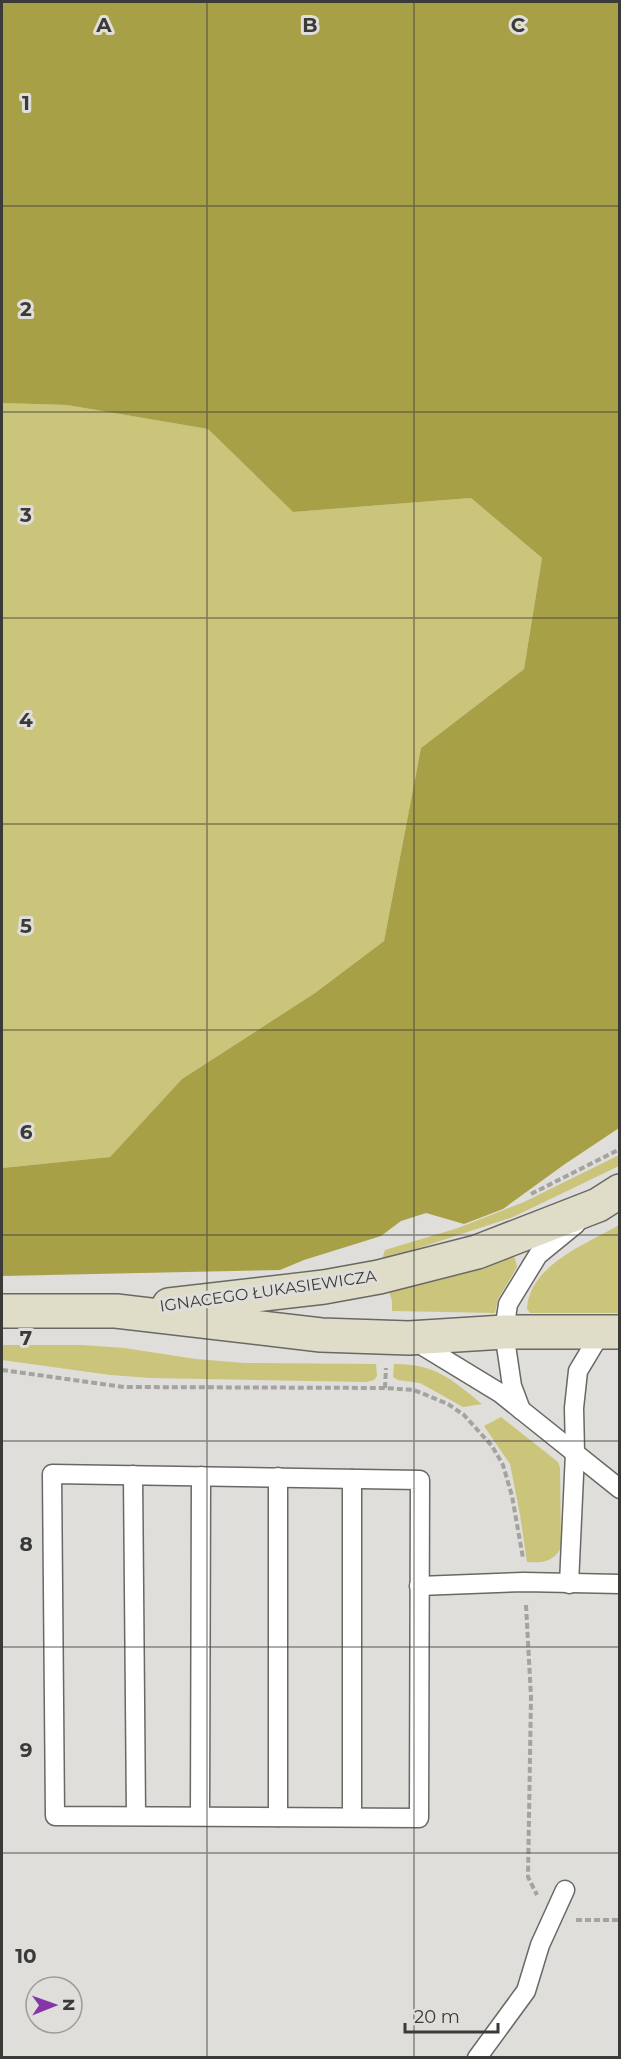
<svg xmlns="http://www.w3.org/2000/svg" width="621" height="2059" font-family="Montserrat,sans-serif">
<rect width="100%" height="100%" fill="#dfdeda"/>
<g fill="#cbc47b">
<polygon points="2,403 67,405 208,429 293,512 471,498 542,558 524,669 421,748 384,941 315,993 182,1079 110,1157 2,1168"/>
<polygon points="619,1155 619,1166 513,1217 382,1260 385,1250 458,1228 524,1202"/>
<path d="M 619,1225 L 619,1313 L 530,1313 L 527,1309 C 529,1265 587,1244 619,1225 Z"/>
<polygon points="510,1257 515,1258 517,1267 498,1299 495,1313 392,1311 392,1301 389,1292 458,1275"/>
<polygon points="2,1345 82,1345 124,1348 196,1359 244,1363 376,1364 377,1376 374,1380 367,1382 151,1378 110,1375 2,1360"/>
<path d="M 394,1364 C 436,1364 451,1379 482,1404 L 463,1407 L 420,1383 L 398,1380 L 393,1377 Z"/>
<path d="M 501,1417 L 558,1462 L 560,1468 L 561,1548 C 553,1562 543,1563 527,1562 L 520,1515 L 510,1464 L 484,1426 Z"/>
</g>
<polygon fill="#a8a046" points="2,2 619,2 619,1128 565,1164 503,1209 464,1224 426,1213 401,1221 381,1236 304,1260 280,1270 2,1276 2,1168 110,1157 182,1079 315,993 384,941 421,748 524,669 542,558 471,498 293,512 208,429 67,405 2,403"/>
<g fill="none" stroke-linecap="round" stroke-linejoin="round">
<g stroke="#686865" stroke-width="21">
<g id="lane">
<polyline points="413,1340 500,1393 620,1489"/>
<polyline points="521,1410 512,1386 504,1332 508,1304 538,1255 576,1224"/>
<polygon points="52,1474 420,1480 419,1818 55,1816"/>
<polyline points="133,1475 136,1816"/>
<polyline points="278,1477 278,1817"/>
<polyline points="352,1479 352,1817"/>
<polyline points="569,1584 575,1453 574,1408 578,1371 602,1331"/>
<polyline points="419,1586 524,1582 620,1584"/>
<polyline points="200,1816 201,1476"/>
<polyline points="477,2058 526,1991 540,1945 565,1890"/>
</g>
</g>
<g stroke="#686865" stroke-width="36">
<g id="secondary">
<polyline points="169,1305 324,1287 379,1277 477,1252 598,1205 620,1191"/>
<polyline points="2,1311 116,1311 321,1335 409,1338 504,1332 620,1332"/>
</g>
</g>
<g stroke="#a4a3a0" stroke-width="4" stroke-dasharray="6 3" stroke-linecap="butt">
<polyline points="531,1194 620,1149"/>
<polyline points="2,1370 124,1387 385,1388 414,1390 448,1404 464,1415 492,1446 503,1465 512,1496 523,1558"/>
<polyline points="385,1388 386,1368"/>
<polyline points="526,1605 531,1697 528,1877 537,1895"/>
<polyline points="576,1920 620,1920"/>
</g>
<use href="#lane" stroke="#fff" stroke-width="18"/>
<use href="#secondary" stroke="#dfddc8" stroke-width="33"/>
</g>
<path fill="none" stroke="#3a3a38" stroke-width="1.5" stroke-opacity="0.55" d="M 207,2 L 207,2058M 414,2 L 414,2058M 2,206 L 620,206M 2,412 L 620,412M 2,618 L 620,618M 2,824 L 620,824M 2,1030 L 620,1030M 2,1235 L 620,1235M 2,1441 L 620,1441M 2,1647 L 620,1647M 2,1853 L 620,1853"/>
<g text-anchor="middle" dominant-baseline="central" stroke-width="6" stroke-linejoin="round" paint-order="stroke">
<g font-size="16" fill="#3a3a38" stroke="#dfdeda">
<text transform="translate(268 1291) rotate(-8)">IGNACEGO ŁUKASIEWICZA</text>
</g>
</g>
<g font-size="20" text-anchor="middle" font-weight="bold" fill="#3a3a38" stroke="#dfdeda" stroke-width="6" stroke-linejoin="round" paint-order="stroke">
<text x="104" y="32">A</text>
<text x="310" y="32">B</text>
<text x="518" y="32">C</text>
<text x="26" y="110">1</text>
<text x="26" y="316">2</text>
<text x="26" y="522">3</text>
<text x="26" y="727">4</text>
<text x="26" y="933">5</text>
<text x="26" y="1139">6</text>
<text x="26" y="1345">7</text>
<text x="26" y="1551">8</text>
<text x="26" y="1757">9</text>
<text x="26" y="1963">10</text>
</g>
<rect width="621" height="2059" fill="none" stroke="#3a3a38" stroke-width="6"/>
<g transform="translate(54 2005) rotate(89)"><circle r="28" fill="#dfdeda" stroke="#9d9c99" stroke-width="1.5"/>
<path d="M0-4.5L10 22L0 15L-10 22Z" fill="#8537a8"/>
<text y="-9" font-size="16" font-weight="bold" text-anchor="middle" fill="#3a3a38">N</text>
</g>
<path d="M405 2023v9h93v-9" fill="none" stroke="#3a3a38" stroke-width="3"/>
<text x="414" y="2023" font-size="18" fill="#3a3a38" stroke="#dfdeda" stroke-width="4.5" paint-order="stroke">20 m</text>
</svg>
